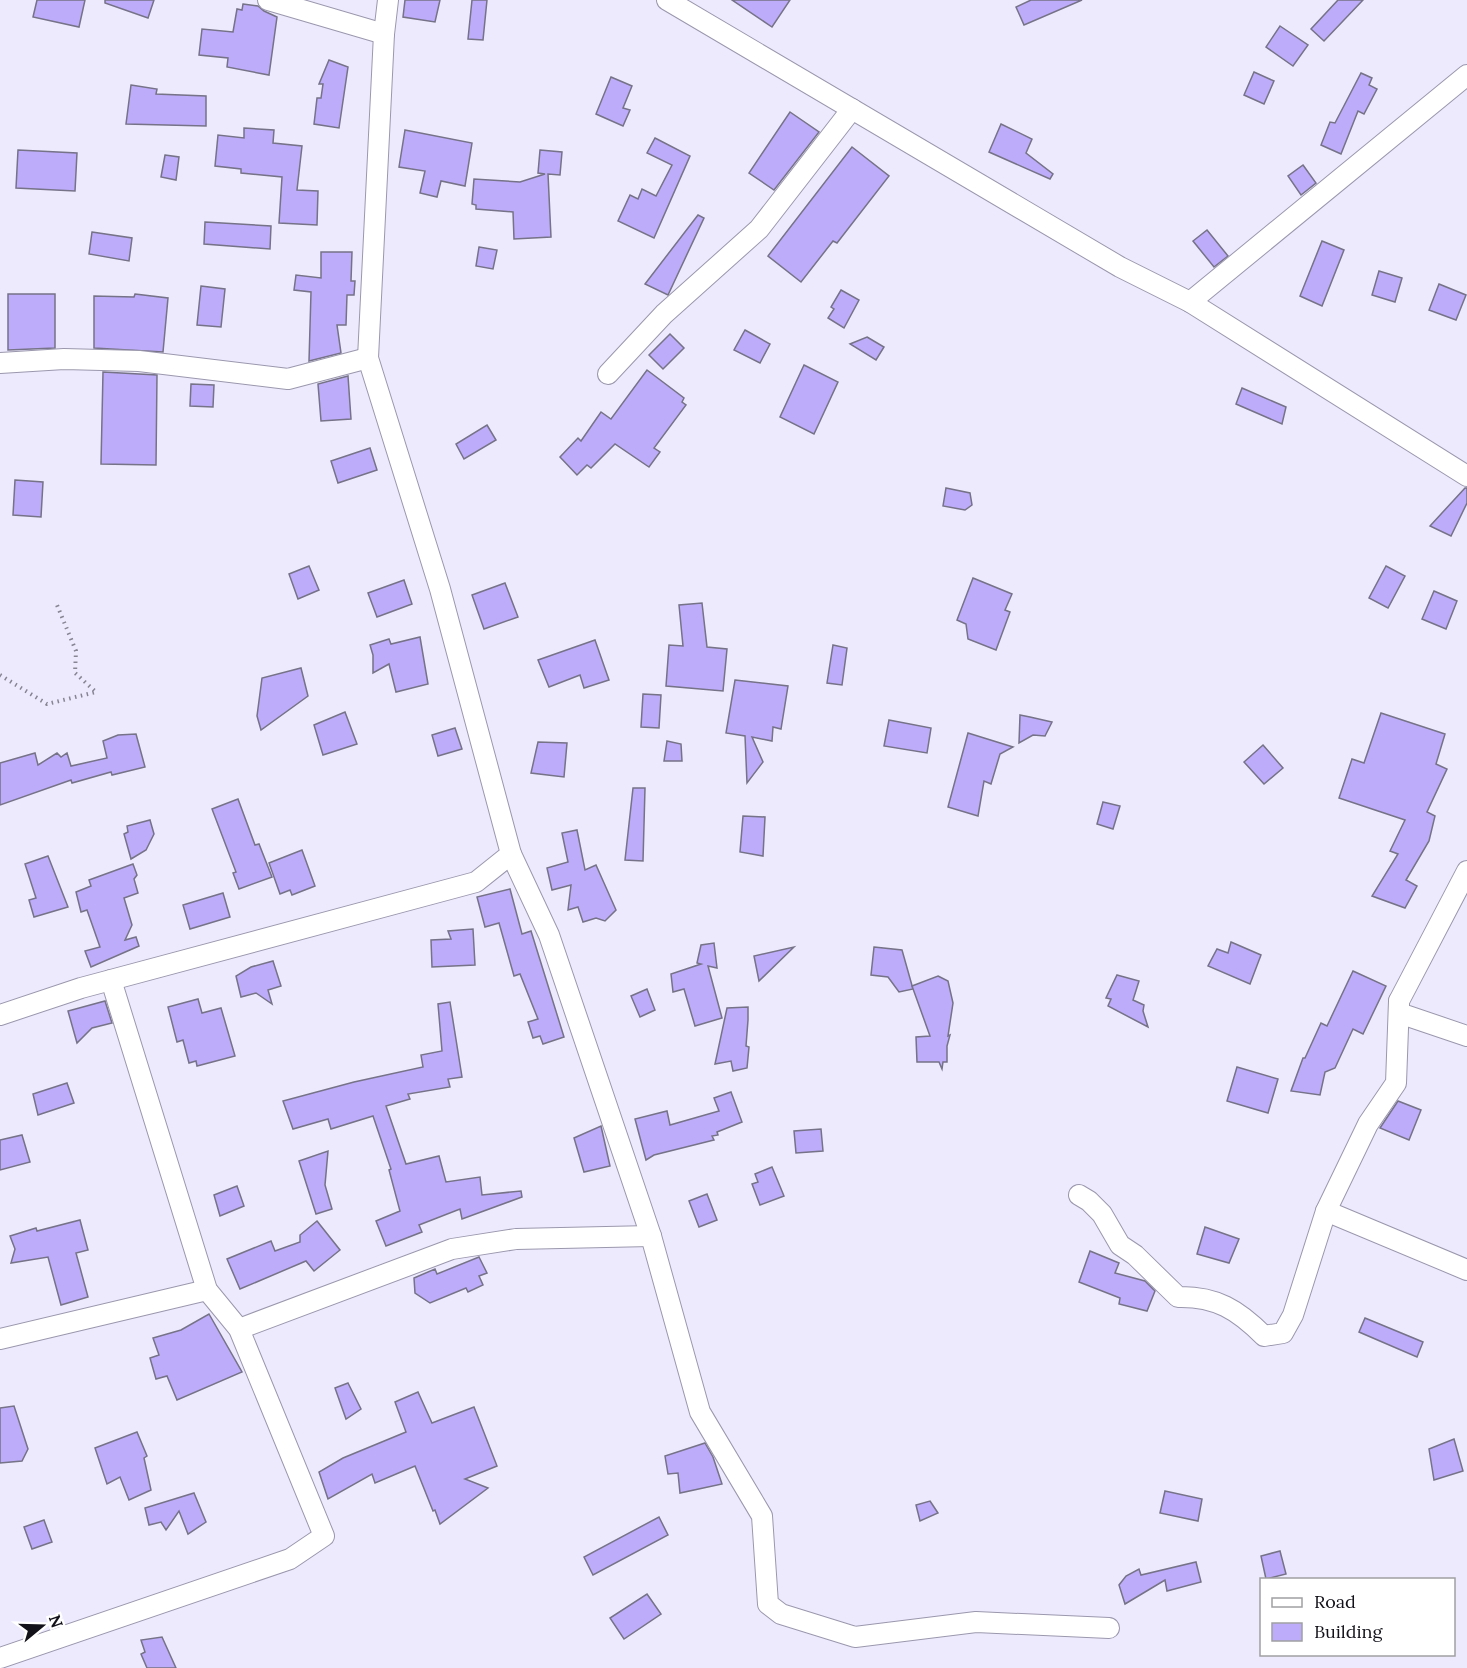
<svg xmlns="http://www.w3.org/2000/svg" width="1467" height="1668" font-family="Lora,serif">
<rect width="100%" height="100%" fill="#eeeafe"/>
<g fill="#bdacf9" stroke="#767287" stroke-width="1.5">
<polygon points="37,0 85,0 79,27 33,17"/>
<polygon points="105,0 154,0 148,18 105,3"/>
<polygon points="405,0 440,0 435,22 403,17"/>
<polygon points="472,0 487,0 483,40 468,39"/>
<polygon points="732,0 790,0 772,27"/>
<polygon points="1031,0 1082,0 1024,25 1016,7"/>
<polygon points="1338,0 1363,0 1324,41 1311,29"/>
<polygon points="243,4 258,6 264,11 277,17 269,75 227,67 228,58 199,55 202,29 233,32 237,9 242,10"/>
<polygon points="1280,26 1308,45 1293,66 1266,47"/>
<polygon points="329,60 348,67 339,128 314,124 317,98 321,98 323,84 319,84"/>
<polygon points="1254,72 1274,81 1264,104 1244,95"/>
<polygon points="1361,73 1372,78 1369,85 1377,89 1364,114 1358,111 1341,154 1321,145 1330,122 1335,123"/>
<polygon points="611,77 632,86 623,108 630,110 623,126 596,114"/>
<polygon points="131,85 157,89 156,94 206,96 206,126 126,124"/>
<polygon points="790,112 819,132 774,190 749,173"/>
<polygon points="1001,124 1032,139 1026,153 1053,174 1050,179 989,152"/>
<polygon points="244,128 274,130 273,143 302,146 297,190 318,191 317,225 279,223 282,177 241,173 241,169 215,166 218,135 244,138"/>
<polygon points="405,130 472,143 465,186 441,181 437,197 420,193 425,171 399,167"/>
<polygon points="655,138 690,156 654,238 618,221 630,195 638,199 642,189 656,196 672,165 647,153"/>
<polygon points="852,147 889,176 837,243 833,241 801,282 768,256"/>
<polygon points="18,150 77,153 75,191 16,188"/>
<polygon points="540,150 562,152 560,175 548,174 551,237 514,239 513,212 476,209 476,205 472,204 474,179 520,182 545,174 538,173"/>
<polygon points="165,155 179,157 176,180 161,177"/>
<polygon points="1303,165 1316,183 1301,195 1288,176"/>
<polygon points="698,215 704,218 668,295 645,284"/>
<polygon points="205,222 271,226 270,249 204,244"/>
<polygon points="1207,230 1228,256 1214,267 1193,241"/>
<polygon points="92,232 132,238 129,261 89,254"/>
<polygon points="1322,241 1344,250 1322,306 1300,296"/>
<polygon points="479,247 497,250 493,269 476,266"/>
<polygon points="321,252 352,252 351,281 355,281 354,295 347,295 346,325 337,325 341,353 309,361 311,292 294,290 296,275 321,278"/>
<polygon points="1379,271 1402,278 1395,302 1372,295"/>
<polygon points="1439,284 1466,295 1456,320 1429,310"/>
<polygon points="201,286 225,289 221,327 197,325"/>
<polygon points="841,290 859,300 844,328 828,318 834,309 831,307"/>
<polygon points="8,294 55,294 55,348 8,350"/>
<polygon points="135,294 168,298 163,352 94,348 94,296 134,297"/>
<polygon points="745,330 770,344 760,363 734,350"/>
<polygon points="670,334 684,348 663,369 649,355"/>
<polygon points="867,337 884,347 876,360 850,344"/>
<polygon points="804,365 838,382 814,434 780,417"/>
<polygon points="647,370 684,398 682,402 686,405 654,448 660,452 649,467 615,444 591,468 587,465 577,475 560,457 578,438 581,441 601,412 611,419"/>
<polygon points="103,372 157,375 156,465 101,464"/>
<polygon points="348,376 351,419 321,421 318,384"/>
<polygon points="191,384 214,385 213,407 190,406"/>
<polygon points="1242,388 1286,407 1282,424 1236,404"/>
<polygon points="487,425 496,440 464,459 456,444"/>
<polygon points="370,448 377,470 338,483 331,461"/>
<polygon points="15,480 43,482 41,517 13,515"/>
<polygon points="946,488 970,493 972,505 965,510 943,506"/>
<polygon points="1465,488 1467,488 1467,503 1451,536 1430,526"/>
<polygon points="309,566 319,590 298,599 289,574"/>
<polygon points="1386,566 1405,576 1388,608 1369,598"/>
<polygon points="973,578 1012,594 1005,610 1010,612 996,650 968,639 966,624 957,620"/>
<polygon points="404,580 412,604 377,617 368,593"/>
<polygon points="505,583 518,617 484,629 472,595"/>
<polygon points="1434,591 1457,601 1446,629 1422,619"/>
<polygon points="702,603 707,647 727,649 723,691 666,686 669,645 683,646 679,605"/>
<polygon points="420,637 428,684 396,692 389,664 373,673 373,655 370,645 389,639 391,644"/>
<polygon points="595,640 609,680 584,688 580,675 549,687 538,660"/>
<polygon points="833,645 847,648 842,685 827,683"/>
<polygon points="301,668 308,696 261,730 257,716 262,678"/>
<polygon points="735,680 788,686 781,729 773,727 772,741 752,737 763,762 747,783 745,736 726,733"/>
<polygon points="643,694 661,695 659,728 641,727"/>
<polygon points="345,712 357,744 323,755 314,725"/>
<polygon points="1381,713 1445,734 1436,764 1447,769 1427,812 1435,816 1429,841 1406,880 1417,886 1405,908 1372,896 1398,854 1390,851 1405,820 1339,798 1352,759 1364,763"/>
<polygon points="1020,715 1030,717 1052,722 1045,736 1033,735 1019,743"/>
<polygon points="889,720 931,728 927,753 884,746"/>
<polygon points="455,728 462,749 438,756 432,735"/>
<polygon points="968,733 1013,747 1000,754 991,784 984,781 978,816 948,807"/>
<polygon points="136,734 145,767 112,775 111,772 72,783 71,780 0,805 0,763 35,753 38,765 57,753 61,757 67,753 71,766 107,758 103,741 118,735"/>
<polygon points="667,741 681,744 682,761 664,761"/>
<polygon points="538,742 567,743 564,777 531,773"/>
<polygon points="1263,745 1283,768 1264,784 1244,762"/>
<polygon points="633,788 645,788 643,861 625,860"/>
<polygon points="238,799 255,845 259,844 272,877 239,889 233,873 236,872 212,809"/>
<polygon points="1103,802 1120,806 1113,829 1097,824"/>
<polygon points="743,816 765,817 763,856 740,852"/>
<polygon points="150,820 154,834 146,850 131,859 124,834 128,832 127,826"/>
<polygon points="577,830 585,870 596,865 616,910 605,921 596,918 583,922 578,907 568,910 571,885 552,890 547,868 568,862 562,833"/>
<polygon points="302,850 315,886 292,895 290,890 280,894 269,863"/>
<polygon points="48,856 68,907 34,917 29,900 36,898 25,864"/>
<polygon points="133,864 137,875 134,879 138,893 124,898 132,925 125,940 136,937 139,946 91,967 85,951 100,947 87,910 81,912 76,892 91,886 89,880"/>
<polygon points="510,889 522,934 531,931 564,1037 543,1044 540,1036 533,1038 528,1022 538,1019 520,974 514,976 499,923 485,927 477,897"/>
<polygon points="223,893 230,917 190,929 183,905"/>
<polygon points="473,929 475,965 432,967 431,940 451,939 448,931"/>
<polygon points="1231,942 1261,955 1250,984 1208,966 1217,949 1228,953"/>
<polygon points="714,943 717,968 708,966 722,1018 695,1026 684,989 673,992 671,974 701,964 697,963 701,945"/>
<polygon points="794,947 759,981 754,956"/>
<polygon points="874,947 902,950 913,989 899,992 888,977 871,975"/>
<polygon points="273,961 281,986 268,990 272,1004 256,993 241,997 236,976 251,967"/>
<polygon points="1353,971 1386,986 1363,1034 1353,1029 1335,1068 1325,1072 1320,1095 1291,1091 1303,1058 1305,1058 1321,1023 1327,1026"/>
<polygon points="1117,975 1139,981 1133,1000 1144,1005 1143,1011 1148,1027 1108,1006 1111,999 1106,998"/>
<polygon points="938,976 948,981 953,1003 948,1036 950,1035 947,1046 947,1062 943,1062 942,1069 939,1062 917,1062 916,1037 930,1036 912,986"/>
<polygon points="647,989 655,1010 640,1017 631,996"/>
<polygon points="198,999 202,1013 221,1008 235,1056 197,1066 196,1061 189,1063 183,1040 177,1042 168,1007"/>
<polygon points="105,1001 112,1023 92,1028 77,1043 68,1011"/>
<polygon points="450,1002 462,1077 448,1079 450,1087 408,1094 410,1099 386,1106 406,1164 439,1156 446,1182 480,1177 482,1195 521,1191 522,1197 462,1219 460,1209 419,1225 422,1232 386,1246 376,1221 400,1211 389,1170 391,1169 373,1116 331,1129 328,1119 293,1129 283,1101 354,1082 423,1067 421,1055 442,1051 438,1004"/>
<polygon points="748,1007 748,1020 746,1046 749,1047 747,1068 733,1071 731,1061 715,1064 727,1008"/>
<polygon points="1237,1067 1278,1079 1268,1113 1227,1101"/>
<polygon points="67,1083 74,1103 38,1115 33,1094"/>
<polygon points="731,1092 742,1122 717,1132 718,1135 712,1136 714,1140 654,1155 646,1160 635,1119 667,1111 670,1125 719,1111 714,1098"/>
<polygon points="1398,1101 1421,1110 1409,1140 1380,1128"/>
<polygon points="601,1126 610,1166 584,1172 574,1138"/>
<polygon points="821,1129 823,1151 796,1153 794,1131"/>
<polygon points="22,1135 30,1162 0,1170 0,1140"/>
<polygon points="328,1151 325,1185 332,1209 316,1214 299,1161"/>
<polygon points="772,1167 784,1196 760,1205 752,1184 758,1182 755,1174"/>
<polygon points="237,1186 244,1206 220,1216 214,1195"/>
<polygon points="707,1194 717,1220 699,1227 689,1201"/>
<polygon points="80,1220 88,1250 76,1253 88,1297 61,1305 48,1257 11,1263 15,1249 10,1236 36,1228 37,1231"/>
<polygon points="317,1221 340,1250 314,1271 306,1261 240,1289 227,1259 271,1241 275,1251 300,1242 300,1235"/>
<polygon points="1205,1227 1239,1239 1229,1263 1197,1254"/>
<polygon points="1090,1251 1119,1263 1115,1273 1145,1281 1155,1291 1147,1311 1119,1304 1120,1298 1079,1282"/>
<polygon points="479,1257 487,1273 479,1276 483,1285 468,1292 466,1288 430,1303 415,1293 414,1278 435,1269 437,1274"/>
<polygon points="209,1314 242,1372 177,1400 167,1376 156,1379 150,1358 159,1355 153,1338 181,1330"/>
<polygon points="1365,1318 1423,1342 1417,1357 1359,1332"/>
<polygon points="348,1383 361,1409 346,1419 335,1388"/>
<polygon points="418,1392 432,1423 474,1407 497,1466 465,1479 488,1488 440,1524 435,1510 433,1511 415,1466 375,1483 372,1474 328,1499 319,1472 343,1458 406,1432 395,1402"/>
<polygon points="14,1406 28,1449 22,1461 0,1463 0,1408"/>
<polygon points="137,1432 147,1456 144,1458 151,1490 129,1500 120,1477 107,1484 95,1448"/>
<polygon points="1454,1439 1463,1471 1434,1480 1429,1449"/>
<polygon points="705,1443 713,1457 722,1484 680,1493 678,1473 668,1474 665,1456"/>
<polygon points="1165,1491 1202,1499 1198,1521 1160,1513"/>
<polygon points="194,1493 206,1522 188,1534 179,1511 166,1530 161,1522 149,1525 145,1508"/>
<polygon points="930,1501 938,1513 920,1521 916,1505"/>
<polygon points="659,1517 668,1535 593,1575 584,1557"/>
<polygon points="44,1520 52,1542 32,1549 24,1527"/>
<polygon points="1280,1551 1286,1574 1266,1579 1261,1556"/>
<polygon points="1196,1562 1201,1582 1167,1591 1165,1580 1125,1604 1119,1585 1126,1576 1139,1569 1141,1575"/>
<polygon points="647,1594 661,1614 624,1639 610,1618"/>
<polygon points="162,1637 176,1668 147,1668 141,1654 145,1652 141,1640"/>
</g>
<g fill="none" stroke-linecap="round" stroke-linejoin="round">
<g stroke="#9b97ad" stroke-width="22">
<g id="street">
<polyline points="268,0 384,34"/>
<polyline points="667,0 1120,267 1190,302 1467,476"/>
<polyline points="1190,302 1467,75"/>
<polyline points="0,363 64,359 139,361 288,379 368,358"/>
<polyline points="608,374 664,314 759,229 852,109"/>
<polyline points="511,854 549,935 651,1236 700,1412 762,1516 768,1604 781,1614 855,1637 976,1622 1109,1628"/>
<polyline points="1399,1001 1399,1013 1467,1036"/>
<polyline points="0,1015 81,988 476,882 511,854 440,589 368,358 384,34 388,0"/>
<path d="M 1079,1195 L 1089,1201 L 1102,1214 L 1120,1245 L 1135,1255 L 1178,1297 C 1216,1296 1238,1310 1264,1336 L 1283,1333 L 1293,1315 L 1326,1211 L 1368,1124 L 1396,1083 L 1399,1001 L 1467,871"/>
<polyline points="1326,1211 1467,1270"/>
<polyline points="239,1329 452,1249 516,1239 651,1236"/>
<polyline points="0,1339 207,1290"/>
<polyline points="0,1658 290,1559 324,1536 239,1329 207,1290 111,980"/>
</g>
</g>
<polyline stroke="#878593" stroke-width="4" stroke-dasharray="1.5 4.5" stroke-linecap="butt" points="0,675 47,704 96,692 75,673 76,651 57,605"/>
<use href="#street" stroke="#fff" stroke-width="20"/>
</g>
<rect x="1260" y="1578" width="195" height="78" fill="#ffffff" stroke="#a0a0a3" stroke-width="1.5"/>
<rect x="1272" y="1598" width="30" height="9" fill="#ffffff" stroke="#a0a0a3" stroke-width="1.5"/>
<text x="1314" y="1608" font-size="18" fill="#121119">Road</text>
<rect x="1272" y="1623" width="30" height="18" fill="#bdacf9" stroke="#a0a0a3" stroke-width="1.5"/>
<text x="1314" y="1638" font-size="18" fill="#121119">Building</text>
<g transform="translate(42 1626) rotate(71)" stroke="#ffffff" stroke-width="4.5" paint-order="stroke">
<path d="M0-4.5L10 22L0 15L-10 22Z" fill="#121119"/>
<text y="-9" font-size="16" font-weight="bold" text-anchor="middle" fill="#121119">N</text>
</g>
</svg>
